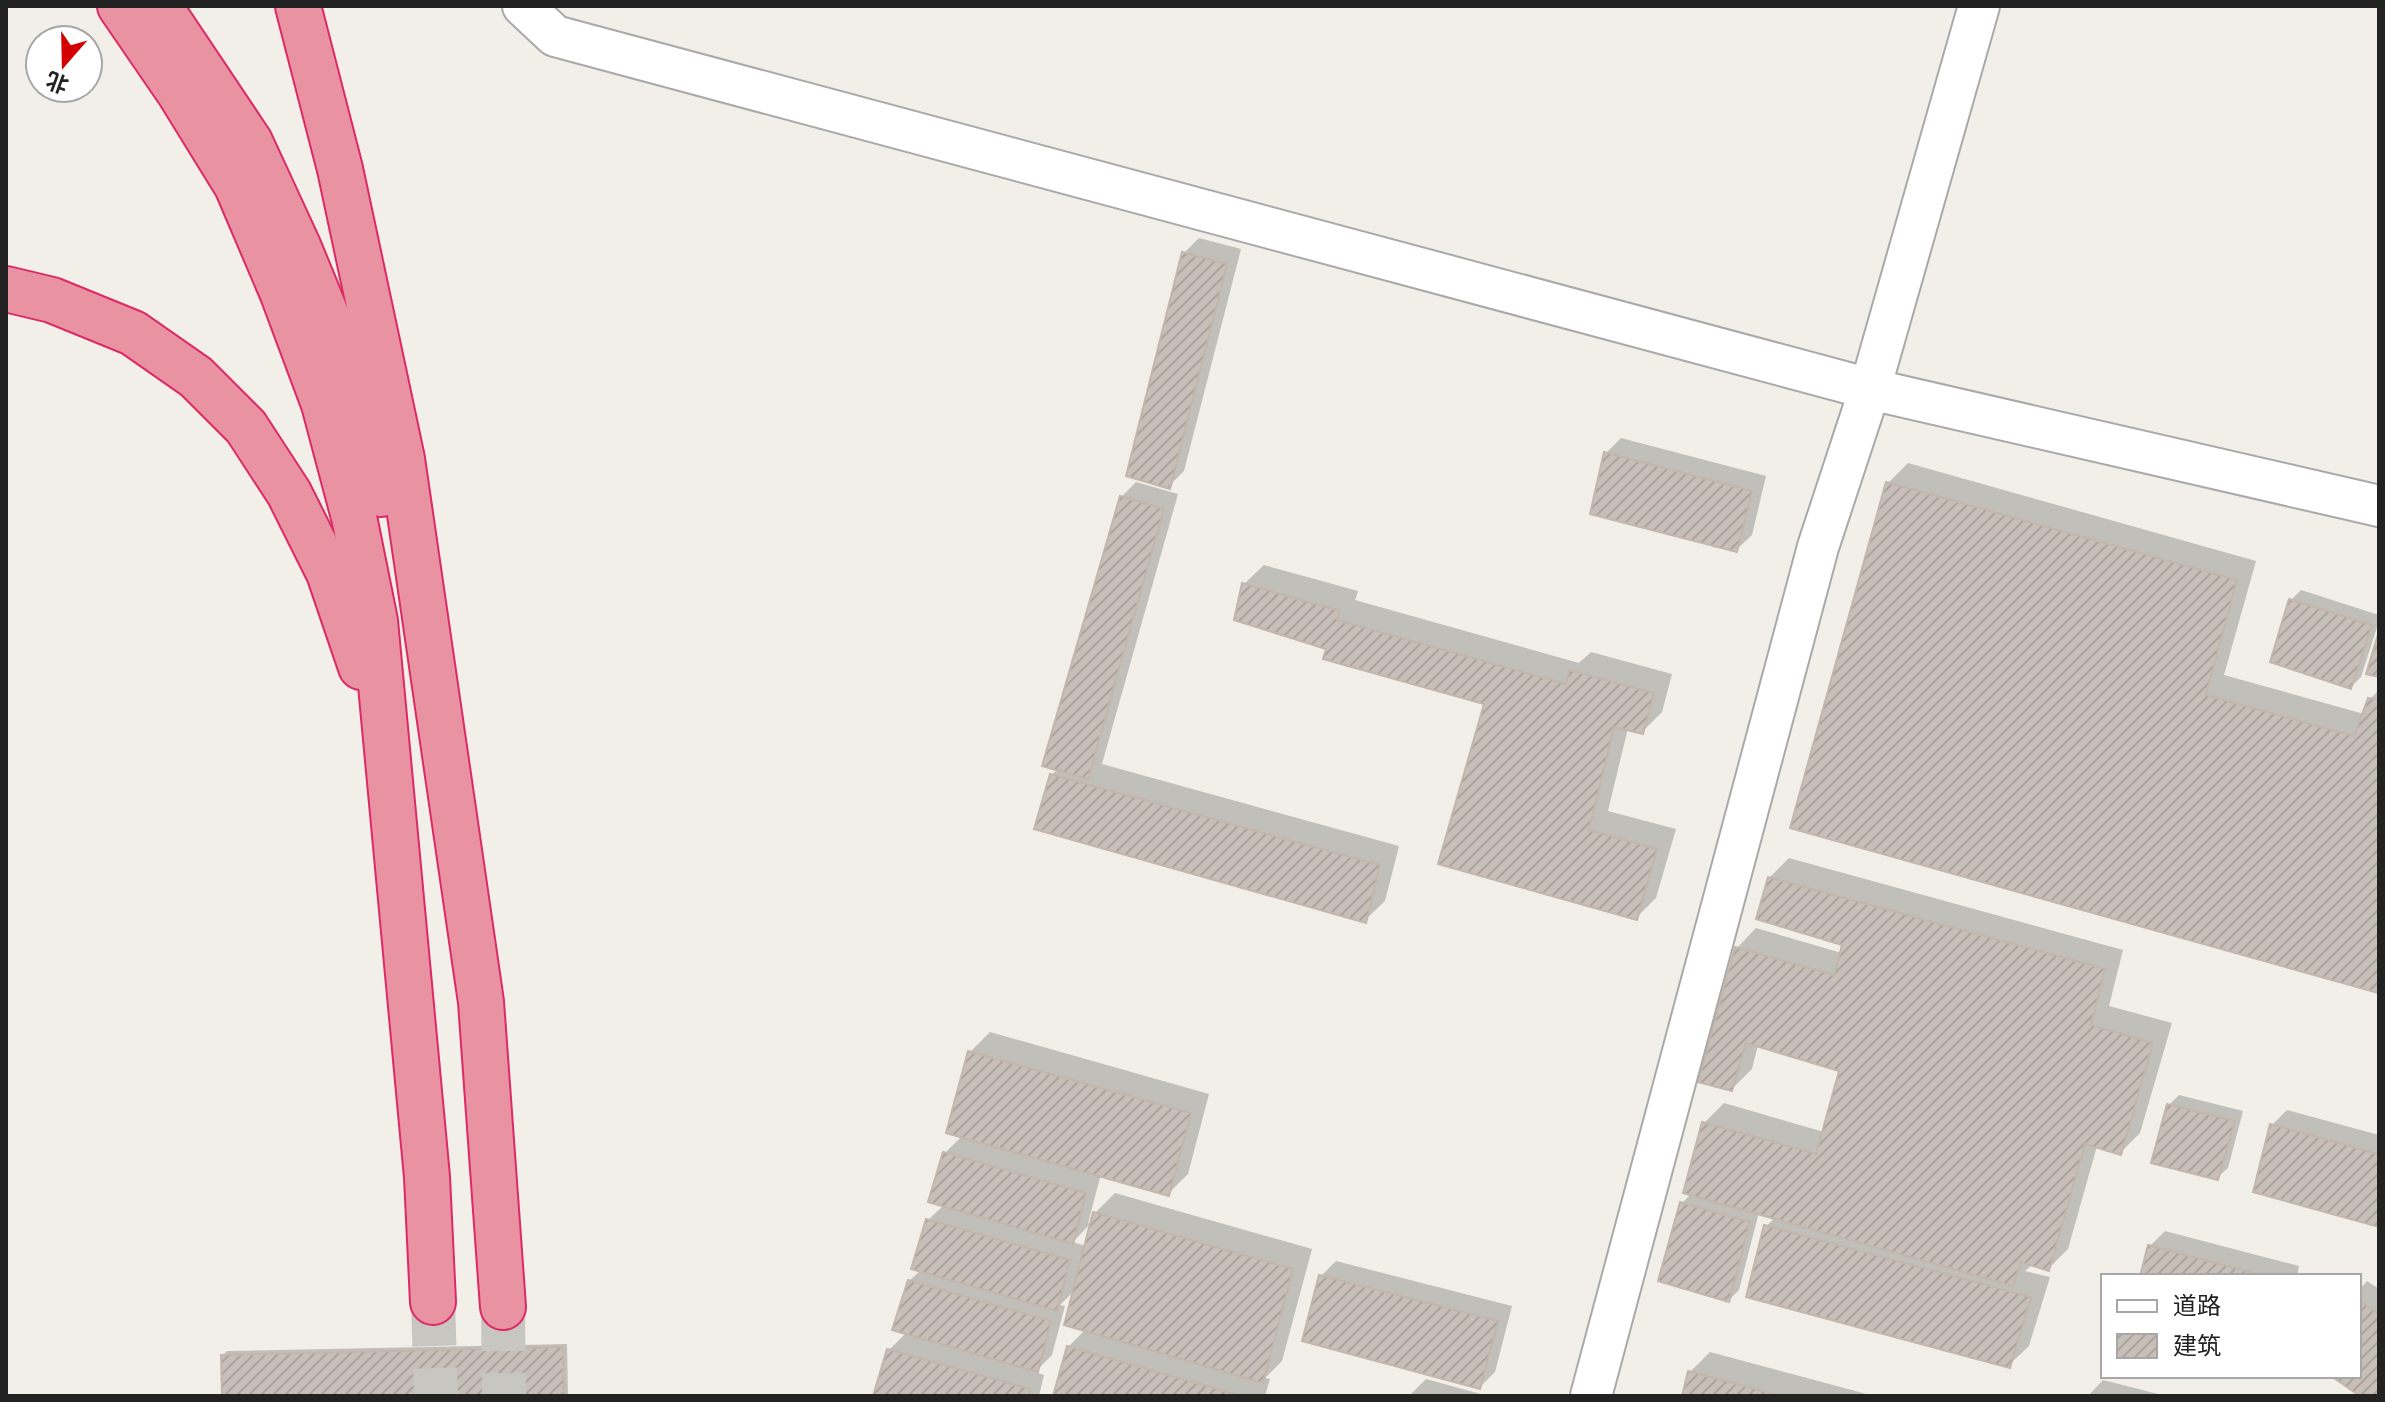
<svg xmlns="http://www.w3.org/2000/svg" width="2385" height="1402" font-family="Manrope,'Noto Sans SC',sans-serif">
<defs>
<pattern id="building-hatch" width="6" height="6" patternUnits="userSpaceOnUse" patternTransform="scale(2)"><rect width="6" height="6" fill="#c7bfb8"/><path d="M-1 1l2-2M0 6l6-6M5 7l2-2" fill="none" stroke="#aba49e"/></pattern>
</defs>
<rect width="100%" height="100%" fill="#f2efe9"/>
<g fill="#0003">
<polygon points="1199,238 1241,249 1184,471 1169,486 1184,253"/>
<polygon points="1621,438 1766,476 1752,535 1736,550 1606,453"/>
<polygon points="1908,463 2256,561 2224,675 2364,714 2370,699 2379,690 2378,991 1888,483"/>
<polygon points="1136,482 1178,494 1102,764 1399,846 1385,901 1365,920 1051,775 1058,769 1121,497"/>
<polygon points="1264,565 1358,591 1355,600 1579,663 1591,652 1672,674 1662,712 1642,732 1628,728 1608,811 1676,829 1656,898 1636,918 1486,703 1328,647 1244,584"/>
<polygon points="2301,590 2379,615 2379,621 2361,677 2351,687 2291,600"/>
<polygon points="1789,858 2123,950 2109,1006 2172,1023 2140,1133 2120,1153 2097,1146 2068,1249 2049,1268 2033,1264 2025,1271 2050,1277 2029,1346 2009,1365 1766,1226 1776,1217 1759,1212 1739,1290 1729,1300 1682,1203 1692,1193 1704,1123 1724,1103 1824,1132 1841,1069 1758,1045 1752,1069 1732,1089 1737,948 1756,928 1842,953 1845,943 1769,878"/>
<polygon points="990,1032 1209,1094 1188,1174 1169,1193 1101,1174 1088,1223 1090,1224 1073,1242 1086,1246 1095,1213 1115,1193 1312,1249 1282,1361 1265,1378 1270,1379 1265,1396 1055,1396 1068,1347 1086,1329 1075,1290 1060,1305 1065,1306 1052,1355 1035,1372 1044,1375 1039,1396 875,1396 889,1350 907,1332 909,1281 921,1270 928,1220 944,1205 945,1153 962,1136 970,1052"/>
<polygon points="2179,1095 2243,1111 2228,1168 2218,1177 2169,1105"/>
<polygon points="2287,1110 2379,1135 2379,1225 2272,1125"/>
<polygon points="2165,1231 2299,1266 2297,1276 2142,1276 2150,1246"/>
<polygon points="1336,1261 1512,1306 1495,1372 1480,1387 1321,1276"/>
<polygon points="2367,1281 2379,1289 2379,1396 2364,1396 2335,1376 2359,1376 2359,1290"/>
<polygon points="567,1344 568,1396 224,1396 223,1355 227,1351"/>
<polygon points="1710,1352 1874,1396 1684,1396 1690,1372"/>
<polygon points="1426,1379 1488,1396 1409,1396"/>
<polygon points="2103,1380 2166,1396 2088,1396"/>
</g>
<g fill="url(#building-hatch)" stroke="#c4b6ab" stroke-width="2">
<polygon points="1182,252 1227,264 1170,489 1126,476"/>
<polygon points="1604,452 1752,491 1737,552 1590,514"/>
<polygon points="1886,482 2237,580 2206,695 2354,736 2368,698 2379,700 2378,993 1790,828"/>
<polygon points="1120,496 1164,509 1088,779 1042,766"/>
<polygon points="1242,583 1340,611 1337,620 1566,684 1569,670 1654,693 1643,734 1614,727 1589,830 1657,849 1637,920 1438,864 1484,704 1323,659 1326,649 1234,620"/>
<polygon points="2289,599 2372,625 2351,689 2270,662"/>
<polygon points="2379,631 2379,677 2366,674"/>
<polygon points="1050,774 1380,865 1366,923 1034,829"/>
<polygon points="1768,877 2105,969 2091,1025 2153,1043 2121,1155 2085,1144 2049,1271 2021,1262 2013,1286 1683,1193 1702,1122 1816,1154 1839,1071 1746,1043 1732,1091 1698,1082 1735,947 1834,975 1842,945 1756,919"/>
<polygon points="968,1051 1191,1113 1169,1196 946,1133"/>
<polygon points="2167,1104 2235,1121 2218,1180 2151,1163"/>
<polygon points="2270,1124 2379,1154 2379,1227 2253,1192"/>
<polygon points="943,1152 1086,1193 1073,1244 928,1202"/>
<polygon points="1680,1202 1750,1222 1729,1302 1658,1281"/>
<polygon points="1093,1212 1293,1269 1263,1383 1064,1325"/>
<polygon points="926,1219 1070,1260 1057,1311 911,1269"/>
<polygon points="1764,1225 2031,1297 2010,1368 1746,1297"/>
<polygon points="2148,1245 2265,1276 2140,1276"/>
<polygon points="1319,1275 1498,1321 1480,1389 1302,1341"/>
<polygon points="908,1280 1051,1321 1038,1372 892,1330"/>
<polygon points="2359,1301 2379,1314 2379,1396 2360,1396 2331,1376 2359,1376"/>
<polygon points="1067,1346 1242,1396 1053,1396"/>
<polygon points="563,1347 564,1396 222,1396 221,1355"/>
<polygon points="887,1349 1030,1389 1029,1396 873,1396"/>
<polygon points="1688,1371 1782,1396 1682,1396"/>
</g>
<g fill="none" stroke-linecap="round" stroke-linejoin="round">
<g stroke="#c8c6c1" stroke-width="44" stroke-dasharray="44 22" stroke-linecap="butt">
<polyline points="433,1302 436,1396"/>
<polyline points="503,1307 504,1396"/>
</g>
<g stroke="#a9a9a9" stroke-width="44">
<g id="minor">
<polyline points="523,6 555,36 1870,389 2379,506"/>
<polyline points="1591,1396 1818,547 1870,389 1979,6"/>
</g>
</g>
<g stroke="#dc2a67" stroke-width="48">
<g id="highway">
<polyline points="120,6 179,92 237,186 283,294 324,404 354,517 375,621 427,1177 433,1302"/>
<polyline points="159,6 250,142 298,246 333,331 362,422 381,494"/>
<polyline points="298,6 340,169 402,459 481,1002 503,1307"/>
<polyline points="6,289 52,300 133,333 196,377 246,427 289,493 329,573 361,667"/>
</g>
</g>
<use href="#minor" stroke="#fff" stroke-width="40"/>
<use href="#highway" stroke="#e892a2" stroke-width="44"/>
</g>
<rect width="2385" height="1402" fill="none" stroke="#222222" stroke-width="16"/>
<rect x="2101" y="1274" width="260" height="104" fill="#ffffff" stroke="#a7a7a7" stroke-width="2"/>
<rect x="2117" y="1300" width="40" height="12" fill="#ffffff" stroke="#a7a7a7" stroke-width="2"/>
<text x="2173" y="1314" font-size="24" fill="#222222">道路</text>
<rect x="2117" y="1334" width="40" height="24" fill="url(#building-hatch)" stroke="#a7a7a7" stroke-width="2"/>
<text x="2173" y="1354" font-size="24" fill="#222222">建筑</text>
<g transform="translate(64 64) rotate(200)"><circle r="38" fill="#ffffff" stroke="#a7a7a7" stroke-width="2"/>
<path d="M0-6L14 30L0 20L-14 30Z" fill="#d40000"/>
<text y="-12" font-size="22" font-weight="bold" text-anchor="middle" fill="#222222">北</text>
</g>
</svg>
